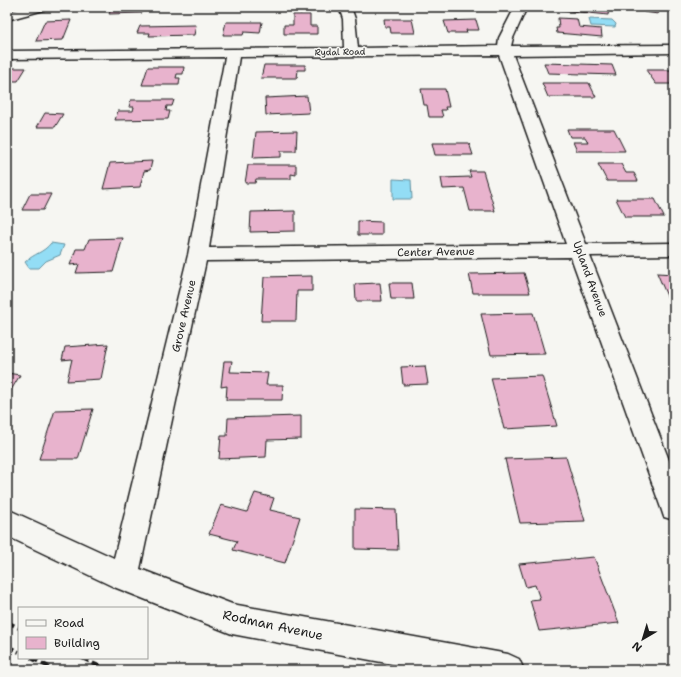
<svg xmlns="http://www.w3.org/2000/svg" width="681" height="677" font-family="'Shantell Sans',sans-serif">
<rect width="100%" height="100%" fill="#f6f6f2"/>
<filter id="ink" filterUnits="userSpaceOnUse"><feTurbulence type="fractalNoise" baseFrequency=".025" numOctaves="2"/><feDisplacementMap in="SourceGraphic" scale="8" xChannelSelector="R" yChannelSelector="G"/><feConvolveMatrix kernelMatrix="1 2 1 2 8 2 1 2 1" color-interpolation-filters="sRGB"/></filter>
<g filter="url(#ink)">
<g fill="#93ddf5" stroke="#63909e">
<polygon points="589,19 612,20 616,24 615,27 591,26"/>
<polygon points="393,179 411,180 412,199 393,199"/>
<path d="M 51,243 L 64,245 L 60,255 L 46,261 L 39,268 L 29,268 L 25,262 C 35,253 43,253 51,243 Z"/>
</g>
<g fill="#e8b3cd" stroke="#1c1c1c">
<polygon points="112,7 137,7 137,8 144,8 142,13 109,14"/>
<polygon points="562,7 609,8 608,15 561,10"/>
<polygon points="644,9 659,11 658,14 644,12"/>
<polygon points="293,15 310,15 310,26 317,26 317,34 284,34 284,25 293,25"/>
<polygon points="558,18 577,19 579,27 601,29 602,37 557,33 556,28 559,28"/>
<polygon points="384,19 412,19 415,33 391,33 390,27 385,27"/>
<polygon points="71,20 63,40 36,41 45,21"/>
<polygon points="476,20 479,30 466,30 467,33 448,33 444,21"/>
<polygon points="226,22 262,22 260,33 244,32 243,35 223,35"/>
<polygon points="196,25 194,35 149,36 150,33 137,33 140,26"/>
<polygon points="544,63 612,65 616,75 548,73"/>
<polygon points="264,65 305,65 305,70 298,70 297,78 261,78"/>
<polygon points="148,67 184,67 183,74 177,74 176,78 180,78 179,85 142,85"/>
<polygon points="7,68 26,68 18,81 7,81"/>
<polygon points="646,70 674,70 674,84 656,84"/>
<polygon points="542,83 589,83 596,97 548,97"/>
<polygon points="421,89 445,89 449,107 445,107 446,110 441,110 443,117 429,117 427,105 424,105"/>
<polygon points="307,96 309,113 266,115 265,98"/>
<polygon points="131,100 174,100 172,106 167,106 166,111 170,111 168,119 115,120 118,111 133,111 134,107 129,107"/>
<polygon points="45,113 63,114 55,127 37,127"/>
<polygon points="567,129 614,129 625,151 577,151 573,142 588,142 585,137 570,137"/>
<polygon points="297,131 296,151 281,151 281,157 253,158 256,132"/>
<polygon points="432,143 469,143 473,155 435,155"/>
<polygon points="152,161 150,170 144,171 140,187 103,189 110,163"/>
<polygon points="598,164 621,164 626,173 634,173 638,181 607,181"/>
<polygon points="248,165 296,165 296,175 291,174 291,179 256,179 255,183 245,183"/>
<polygon points="469,171 483,171 495,211 470,211 464,188 443,189 441,178 471,177"/>
<polygon points="30,194 51,194 43,210 22,210"/>
<polygon points="616,199 655,199 664,217 625,217"/>
<polygon points="295,211 295,231 250,232 251,212"/>
<polygon points="358,221 382,222 382,235 358,235"/>
<polygon points="123,238 113,272 76,273 79,264 70,265 76,249 85,249 89,239"/>
<polygon points="524,273 530,293 473,293 469,274"/>
<polygon points="657,273 674,274 674,303 670,303"/>
<polygon points="312,276 312,291 297,291 296,321 261,321 264,277"/>
<polygon points="380,283 382,301 356,301 355,284"/>
<polygon points="389,283 412,283 414,299 391,299"/>
<polygon points="533,313 545,354 491,355 481,314"/>
<polygon points="108,344 101,379 67,381 72,359 62,360 65,347"/>
<polygon points="224,361 232,361 230,372 268,373 266,385 283,385 282,400 226,400 227,386 221,387"/>
<polygon points="425,366 428,384 403,385 401,367"/>
<polygon points="7,373 20,375 7,397"/>
<polygon points="542,376 557,426 504,429 491,378"/>
<polygon points="93,409 78,459 39,459 55,410"/>
<polygon points="301,416 301,439 267,440 266,457 219,459 221,436 227,436 228,418"/>
<polygon points="566,457 585,521 520,523 505,459"/>
<polygon points="255,493 274,498 270,510 300,517 285,563 233,550 237,541 209,534 221,505 247,512"/>
<polygon points="355,509 396,510 398,550 355,549"/>
<polygon points="594,557 619,623 539,631 530,600 540,599 535,585 526,587 519,564"/>
</g>
<g fill="none" stroke-linecap="round" stroke-linejoin="round">
<g stroke="#1c1c1c" stroke-width="3">
<g id="minor">
<polygon points="26,7 46,7 44,10 7,20 7,12"/>
<path d="M 339,7 L 351,7 L 355,19 L 358,48 L 498,46 L 499,38 L 515,7 L 527,7 L 513,38 L 511,46 L 674,45 L 674,53 L 513,55 L 586,244 L 674,243 L 674,255 L 590,256 L 674,473 L 674,520 L 664,517 L 661,508 L 571,257 L 206,261 L 140,569 L 232,604 L 508,654 L 519,659 L 524,670 L 424,670 L 232,634 L 114,587 L 7,536 L 7,509 L 114,558 L 188,255 L 225,57 L 7,59 L 7,51 L 344,48 L 343,19 ZM 499,55 L 566,244 L 209,248 L 239,57 Z"/>
</g>
</g>
<use href="#minor" fill="#f6f6f2" fill-rule="evenodd"/>
<g stroke="#1c1c1c" stroke-width="4" stroke-dasharray="8 4" stroke-linecap="butt">
<polyline points="7,622 19,628"/>
<polyline points="7,646 19,652"/>
<polyline points="31,658 55,670"/>
<polyline points="82,658 107,670"/>
</g>
</g>
</g>
<g text-anchor="middle" dominant-baseline="central" stroke-width="3" stroke-linejoin="round" paint-order="stroke">
<g font-size="9" fill="#1c1c1c" stroke="#f6f6f2">
<text transform="translate(340 52) rotate(-1)">Rydal Road</text>
</g>
<g font-size="11" fill="#1c1c1c" stroke="#f6f6f2">
<text transform="translate(436 252) rotate(-1)">Center Avenue</text>
<text transform="translate(590 279) rotate(70)">Upland Avenue</text>
<text transform="translate(184 316) rotate(-77)">Grove Avenue</text>
</g>
<g font-size="13" fill="#1c1c1c" stroke="#f6f6f2">
<text transform="translate(273 625) rotate(12)">Rodman Avenue</text>
</g>
</g>
<rect width="681" height="677" fill="none" stroke="#f6f6f2" stroke-width="24"/>
<rect x="12" y="12" width="657" height="653" fill="none" stroke="#1c1c1c" stroke-width="1.5" filter="url(#ink)"/>
<rect x="18" y="607" width="130" height="52" fill="#f6f6f2" stroke="#9f9f9c"/>
<rect x="26" y="620" width="20" height="6" fill="#f6f6f2" stroke="#9f9f9c"/>
<text x="54" y="627" font-size="12" fill="#1c1c1c">Road</text>
<rect x="26" y="637" width="20" height="12" fill="#e8b3cd" stroke="#9f9f9c"/>
<text x="54" y="647" font-size="12" fill="#1c1c1c">Building</text>
<g transform="translate(643 639) rotate(218)" stroke="#f6f6f2" stroke-width="3" paint-order="stroke">
<path d="M0-3L7 15L0 10L-7 15Z" fill="#1c1c1c"/>
<text y="-6" font-size="11" font-weight="bold" text-anchor="middle" fill="#1c1c1c">N</text>
</g>
</svg>
